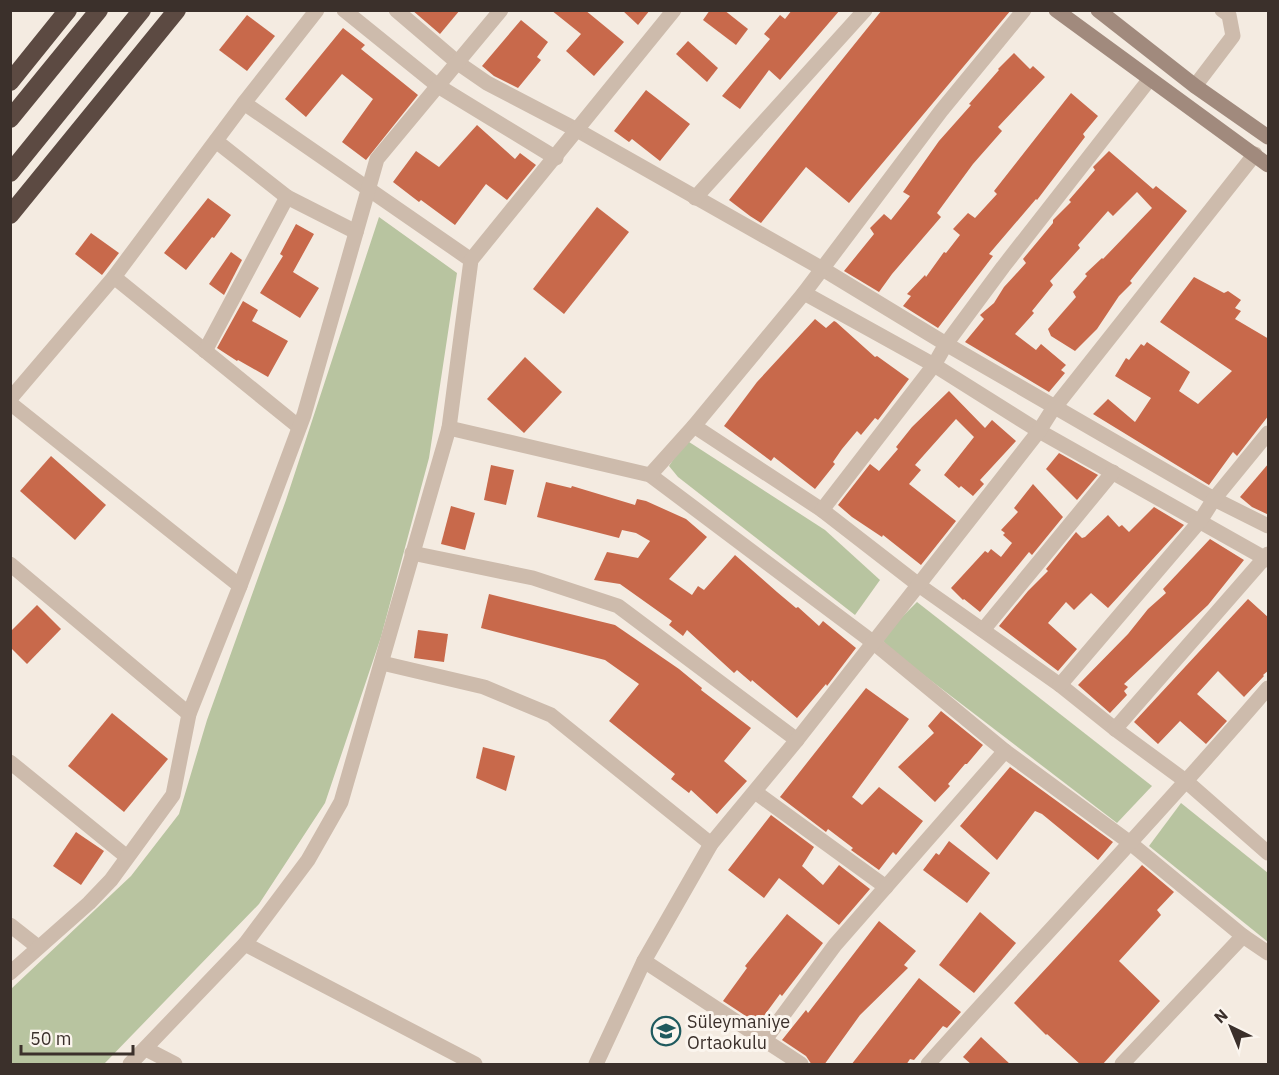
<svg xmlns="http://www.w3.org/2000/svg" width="1279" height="1075" font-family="'IBM Plex Sans',sans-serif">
<rect width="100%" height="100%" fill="#f4ebe1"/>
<g fill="#b8c4a0">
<polygon points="379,217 457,273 429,458 381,637 325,803 259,904 104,1064 11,1064 11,989 131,876 179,814 207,720 286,500"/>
<polygon points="686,440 825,530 880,580 855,615 678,477 669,466"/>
<polygon points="917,602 1152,786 1117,823 887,647 883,640 888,631"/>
<polygon points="1181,803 1268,873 1268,942 1149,846"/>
</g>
<g fill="#c8694b">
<polygon points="412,10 460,10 440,34"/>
<polygon points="551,10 585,10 624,42 594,76 566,51 581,34"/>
<polygon points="622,10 650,10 638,25"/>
<polygon points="710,10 724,10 748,29 736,45 703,20"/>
<polygon points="792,10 840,10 780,80 769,70 740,109 722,96 770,39 764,34 780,15 785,19"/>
<polygon points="882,10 1011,10 849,203 806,167 761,223 750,216 729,200"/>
<polygon points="247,15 275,36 247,71 219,50"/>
<polygon points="521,20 548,42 537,57 541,60 518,88 494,76 482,66"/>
<polygon points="343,28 365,45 361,49 418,95 366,160 342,142 373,99 342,74 306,117 285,99"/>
<polygon points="688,41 718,68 707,82 676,54"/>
<polygon points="1014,53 1030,69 1033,66 1045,77 998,127 1002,131 973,164 937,213 941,217 892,274 879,292 844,271 874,234 870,228 884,214 891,220 910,196 903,192 939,141 971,105 969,104 999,70 998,69"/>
<polygon points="646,90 690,124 660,161 632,139 629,142 614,131"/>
<polygon points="1071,93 1098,116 1083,134 1085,137 1037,200 1036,199 989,254 993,256 938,328 903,306 911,296 907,294 925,275 926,277 944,252 946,253 960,235 953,229 968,213 975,218 997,194 994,191"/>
<polygon points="477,125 515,159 520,153 536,165 507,200 486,184 455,225 421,200 419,202 393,182 416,151 439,167"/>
<polygon points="1109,151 1153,189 1156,186 1187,211 1130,281 1132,283 1119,296 1097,329 1075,351 1051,336 1048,329 1076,297 1073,292 1087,276 1085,274 1102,258 1103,259 1152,208 1137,192 1113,216 1108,211 1078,245 1080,248 1050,281 1053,285 1032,311 1034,313 1015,334 1036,350 1041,344 1066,365 1061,370 1065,373 1049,392 965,342 984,319 980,315 994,303 1004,287 1026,263 1023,259 1053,223 1053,220 1071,202 1069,200 1095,170 1093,167"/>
<polygon points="208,198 231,215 214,238 212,237 186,270 164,253"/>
<polygon points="597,207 629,232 564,314 533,289"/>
<polygon points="296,224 314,234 293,272 319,288 300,318 260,293 283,256 280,254"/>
<polygon points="91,233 119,253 102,275 75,254"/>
<polygon points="231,252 242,260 224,295 209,284"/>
<polygon points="1194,277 1224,293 1228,291 1241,300 1235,308 1241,311 1235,319 1269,339 1269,415 1237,456 1233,452 1209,485 1093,414 1108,399 1135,422 1151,398 1115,376 1126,358 1129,360 1141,344 1144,346 1147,342 1190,372 1179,391 1198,404 1232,371 1160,322"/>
<polygon points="243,301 258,310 252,321 288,341 268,377 238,360 237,361 217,348"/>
<polygon points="815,319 826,328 834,321 836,322 875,357 877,356 909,379 878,420 875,418 861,435 857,431 842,449 833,462 835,464 815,489 774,457 771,461 724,426 757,382"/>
<polygon points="525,357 562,392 524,433 487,399"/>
<polygon points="949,391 985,428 992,420 1016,441 980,480 984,484 973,496 961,486 959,488 944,475 974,437 956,419 915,465 921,470 909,484 956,521 921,565 883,535 882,537 852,517 838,505 870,464 879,471 898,449 896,447 912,427"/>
<polygon points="1059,453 1098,475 1077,500 1046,469"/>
<polygon points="51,456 106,505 75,540 20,491"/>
<polygon points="1269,463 1269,515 1252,507 1240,497"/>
<polygon points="491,465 514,470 506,505 484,500"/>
<polygon points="546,482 571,488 572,486 635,505 637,499 646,501 686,519 707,537 669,579 692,595 698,586 704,590 735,555 777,592 796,608 798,607 819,626 823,621 856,648 827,686 826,684 797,718 752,680 751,682 737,670 734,673 687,630 683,636 669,625 672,621 620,584 594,580 607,552 638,558 650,541 636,533 622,530 619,538 537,517"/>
<polygon points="1033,484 1063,517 1032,555 1029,552 980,612 964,599 963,600 951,588 985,551 988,553 991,549 1001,557 1012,543 1003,535 1005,533 1001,530 1018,512 1014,508"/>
<polygon points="451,506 475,513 465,550 441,544"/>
<polygon points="1154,507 1184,525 1108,608 1091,593 1074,610 1066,602 1048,623 1077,649 1058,671 999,626 1028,591 1048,571 1046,569 1076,532 1082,538 1085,537 1108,515 1119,527 1122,525 1129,532"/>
<polygon points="1210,539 1244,560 1208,605 1124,684 1128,687 1124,691 1127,695 1110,713 1078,685 1128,634 1148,609 1166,593 1163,589"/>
<polygon points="489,594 615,625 679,669 702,688 701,690 751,728 724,761 747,781 717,814 691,790 689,793 671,779 675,774 609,721 639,684 605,660 481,628"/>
<polygon points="1248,599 1269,618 1269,670 1263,675 1264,676 1244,697 1218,671 1197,694 1227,721 1206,744 1180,721 1158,744 1134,722"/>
<polygon points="37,605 61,629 27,664 10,647 10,632"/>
<polygon points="418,630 448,634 444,662 414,658"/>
<polygon points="866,688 909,719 852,797 862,805 879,787 923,821 896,855 893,852 879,870 851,850 853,848 828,829 826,832 780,797"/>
<polygon points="941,711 983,745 967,764 965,764 948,784 950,786 935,802 898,767 934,733 928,726"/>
<polygon points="112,713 168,759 124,812 68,766"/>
<polygon points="483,747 515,756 506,791 476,778"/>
<polygon points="1010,767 1113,842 1098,860 1042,814 1035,811 997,860 960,826"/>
<polygon points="771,815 814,847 802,866 823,885 839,865 870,889 839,925 779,878 764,898 728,870"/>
<polygon points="76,832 104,851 81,885 53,866"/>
<polygon points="949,841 990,873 967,903 923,870 936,853 939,855"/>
<polygon points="1142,865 1174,892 1157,910 1161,915 1119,961 1160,1001 1102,1065 1081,1065 1047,1034 1046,1035 1014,1003"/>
<polygon points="980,912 1016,943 974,993 939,965"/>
<polygon points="787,914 823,943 782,996 780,994 758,1024 723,1001 747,968 745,966"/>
<polygon points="879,921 916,951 904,965 908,968 860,1015 824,1065 812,1065 806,1056 782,1040 806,1010 808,1013"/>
<polygon points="919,978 961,1012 947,1028 943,1026 914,1060 910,1059 906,1065 851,1065"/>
<polygon points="981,1037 1011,1065 972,1065 963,1057"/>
</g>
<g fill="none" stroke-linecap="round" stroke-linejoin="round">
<g stroke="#cdbbac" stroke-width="15">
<polyline points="344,10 438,86 556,158"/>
<polyline points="396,10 458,63 487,83 577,130 821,268 946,344 1214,499 1268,526"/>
<polyline points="1195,86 1233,36 1229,15 1222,10"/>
<polyline points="244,103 471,260"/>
<polyline points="287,197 356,232"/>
<polyline points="695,198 865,10"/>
<polyline points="114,277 299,427"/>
<polyline points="804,293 934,365 1039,431 1268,560"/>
<polyline points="205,351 287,197 216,141"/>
<polyline points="10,399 114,277 244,103 317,10"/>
<polyline points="10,403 240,586"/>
<polyline points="694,426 822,510 920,586 1060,685 1115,729 1187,782 1268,853"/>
<polyline points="449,428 650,475 874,643 1005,751 1129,842 1243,936 1268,953"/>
<polyline points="650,475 694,426 804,293 941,111 1024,10"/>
<polyline points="822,510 934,365 946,344 1003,267 1149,80"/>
<polyline points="412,553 533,578 618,606 797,740"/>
<polyline points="10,564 189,714"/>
<polyline points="983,630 1113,472"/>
<polyline points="382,663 484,687 551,715 711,844"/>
<polyline points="1060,685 1200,521 1214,499 1268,433"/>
<polyline points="1115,729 1268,554"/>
<polyline points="10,762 127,857"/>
<polyline points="755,792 886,887"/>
<polyline points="10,925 38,947"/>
<polyline points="245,944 475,1064"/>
<polyline points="644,961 801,1064"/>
<polyline points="10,973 89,903 111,880 173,795 189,714 240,586 304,415 377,159 501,10"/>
<polyline points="764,1041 835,945 1005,751"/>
<polyline points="146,1049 175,1064"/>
<polyline points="130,1064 245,944 308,860 341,802 449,428 471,260 674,10"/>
<polyline points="596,1064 644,961 711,844 797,740 1039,431 1051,412 1255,154"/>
<path d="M 928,1064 C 1041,938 1158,816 1268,688"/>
<polyline points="1122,1064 1243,936"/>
</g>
<g stroke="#a18a7d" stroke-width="15">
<polyline points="1056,10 1268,165"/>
<polyline points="1098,10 1195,86 1268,137"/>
</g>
<g stroke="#5c4a42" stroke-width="18">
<polyline points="10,82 68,10"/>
<polyline points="10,119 99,10"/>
<polyline points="10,173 142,10"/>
<polyline points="10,215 177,10"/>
</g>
</g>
<defs>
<g id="school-ring" transform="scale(1.5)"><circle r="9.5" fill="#fbf5ee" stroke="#1f5a5e" stroke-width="1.5"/><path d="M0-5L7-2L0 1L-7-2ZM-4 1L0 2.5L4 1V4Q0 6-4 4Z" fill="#1f5a5e"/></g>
</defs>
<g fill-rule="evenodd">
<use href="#school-ring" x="666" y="1031"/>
</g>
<g text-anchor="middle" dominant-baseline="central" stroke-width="6" stroke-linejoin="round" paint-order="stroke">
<g font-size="18" fill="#3b302b" stroke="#fbf5ee" text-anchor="start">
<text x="687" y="1021">Süleymaniye<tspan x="687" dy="21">Ortaokulu</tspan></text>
</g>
</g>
<rect width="1279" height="1075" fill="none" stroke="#3b302b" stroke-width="24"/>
<g transform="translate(1231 1027) rotate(317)" stroke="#fbf5ee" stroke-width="4.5" paint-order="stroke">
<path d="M0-4.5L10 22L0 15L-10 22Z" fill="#3b302b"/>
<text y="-9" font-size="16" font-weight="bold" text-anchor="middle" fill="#3b302b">N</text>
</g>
<path d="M21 1045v9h112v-9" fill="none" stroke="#3b302b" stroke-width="3"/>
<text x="30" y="1045" font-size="18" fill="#3b302b" stroke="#fbf5ee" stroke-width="4.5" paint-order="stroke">50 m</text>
</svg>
